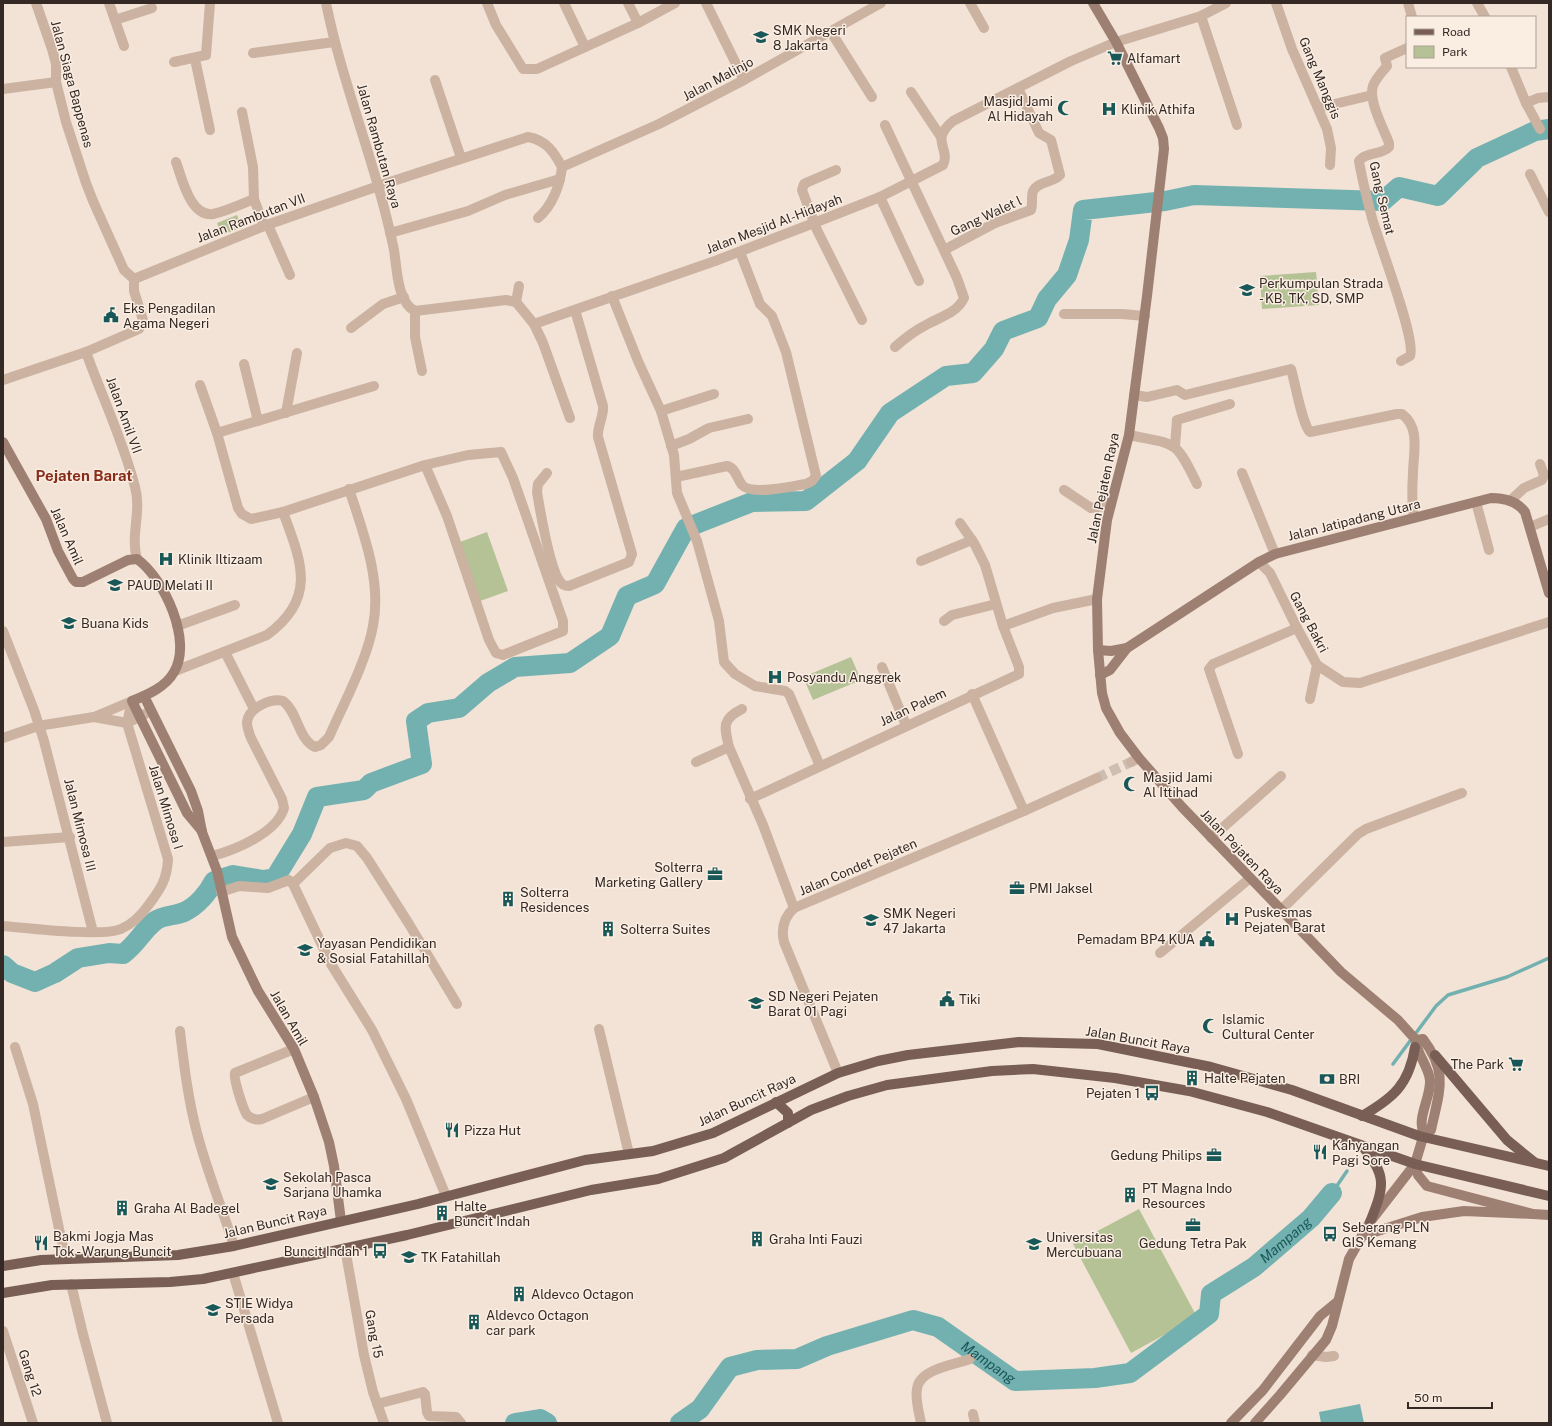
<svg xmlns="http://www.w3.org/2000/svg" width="1552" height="1426" font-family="'Public Sans',sans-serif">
<rect width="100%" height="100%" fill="#f2e3d6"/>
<g fill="#b5c295">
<polygon points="237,215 242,228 221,235 217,223"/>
<polygon points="1316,272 1319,305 1262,309 1260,276"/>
<polygon points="487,532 508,591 480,601 460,542"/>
<polygon points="851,657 861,680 813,700 803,677"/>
<polygon points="1139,1209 1197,1317 1131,1353 1073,1244"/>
</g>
<polygon fill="#73b1b0" points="1360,1404 1364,1423 1321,1423 1319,1412"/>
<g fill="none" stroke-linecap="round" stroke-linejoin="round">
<g stroke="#73b1b0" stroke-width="3.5">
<polyline points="1393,1064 1436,1006 1448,995 1507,977 1549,958"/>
<polyline points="1332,1193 1347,1171"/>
</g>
<g stroke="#73b1b0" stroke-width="20">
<path d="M 3,965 L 12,973 L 35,982 L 55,973 L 78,958 L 109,953 L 123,954 C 137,944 142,931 155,921 C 163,915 175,916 184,912 C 197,906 208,893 214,881 L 233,875 L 263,880 L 275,878 L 302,834 L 317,797 L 364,790 L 371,783 L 422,764 L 416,721 L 428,713 L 459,708 L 488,683 L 515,667 L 570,663 L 610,636 L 627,596 L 655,584 L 686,528 L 752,502 L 806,501 L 857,461 L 890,413 L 946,376 L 973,373 L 994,349 L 1003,331 L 1038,318 L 1047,299 L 1067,275 L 1079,240 L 1083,210 L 1165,201 L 1194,195 L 1383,201 L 1399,187 L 1438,196 L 1477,158 L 1535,131 L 1549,129"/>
<polyline points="515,1423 540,1419 547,1423"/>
<path id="s1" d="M 680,1423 L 700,1409 L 730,1367 L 757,1360 L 797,1359 L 827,1346 L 913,1320 L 938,1327 L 1015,1381 L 1095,1378 L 1130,1373 L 1209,1314 L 1211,1294 L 1254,1267 L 1311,1218 L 1332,1193"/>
</g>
<polyline stroke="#ccbeb3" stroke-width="10" stroke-dasharray="10 5" stroke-linecap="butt" points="1097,778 1131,762"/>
<g stroke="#cbb2a1" stroke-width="10">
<polyline points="36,3 52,49 56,64 56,82 66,122 86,183 93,201 124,270 134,279"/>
<polyline points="109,3 124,46"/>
<path d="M 326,3 C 343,87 377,166 394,250 C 397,268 397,302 415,311 L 506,300 L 516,302 L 534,324 L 543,343 L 570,418"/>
<polyline points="487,3 496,25 523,69 537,69 638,23 675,3"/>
<polyline points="564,3 585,47"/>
<polyline points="628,3 638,23"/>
<polyline points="706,3 744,80"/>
<polyline points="970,3 984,28"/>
<polyline points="1276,3 1292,49 1327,129 1331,148 1330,165"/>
<polyline points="1408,3 1412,17"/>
<polyline points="1477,3 1485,17"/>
<polyline points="1201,16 1237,125"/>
<polyline points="115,20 152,8"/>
<polyline points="831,32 872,97"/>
<polyline points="253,53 334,42"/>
<polyline points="195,59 210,130"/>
<polyline points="174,62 206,55 210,3"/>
<polyline points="1511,67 1526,103 1540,129"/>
<polyline points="435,80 461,158"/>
<polyline points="3,89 56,82"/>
<polyline points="911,92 941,137"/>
<polyline points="1526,103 1538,98 1549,97"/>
<polyline points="1318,108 1372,95"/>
<polyline points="242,112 253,167 254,199 264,226"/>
<path d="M 885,125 L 957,278 L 964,298 C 957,313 940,317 926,325 C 914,331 904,339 895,347"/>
<path d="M 176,162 C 182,178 190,217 213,214 C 227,211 241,204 254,199"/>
<polyline points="562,167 659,124 744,80 881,3"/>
<polyline points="836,170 808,182 804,184 802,190 817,230 862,320"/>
<polyline points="1530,174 1549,212"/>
<polyline points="880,197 919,281"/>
<polyline points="268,225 290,275"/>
<polyline points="390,233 468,211 505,195 560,179"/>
<path d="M 944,250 L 995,223 L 1031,210 C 1033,204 1031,197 1033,191 C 1038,181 1053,183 1060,175 L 1051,140 L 1039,133 L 1018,88"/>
<path d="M 134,279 L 264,226 L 387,183 L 528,137 C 546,140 554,152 562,167 C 560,186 552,206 538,218"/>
<polyline points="612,296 638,361 661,411 674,455 677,493 697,541 719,621 724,662 735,674 755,686 785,691 789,694 820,766"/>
<polyline points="516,302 519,286"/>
<polyline points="415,311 415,337 422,371"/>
<polyline points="1064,314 1122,314 1145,316"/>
<path d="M 534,324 L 715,261 L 814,223 L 880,197 L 943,165 C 951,148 929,141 953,121 L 1071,61 L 1116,42 L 1201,16 L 1226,3"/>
<polyline points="351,328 383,304 404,297"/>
<path d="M 86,352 C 102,397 123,440 135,487 C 142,511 130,535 137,559"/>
<path d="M 1401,361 L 1410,356 C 1417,340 1378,241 1372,218 C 1367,199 1362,179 1359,161 C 1365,152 1382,155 1389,147 L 1389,143 C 1384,130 1368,100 1373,86 C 1375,79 1382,72 1387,66 L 1385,58 L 1407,48"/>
<polyline points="244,364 258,421"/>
<polyline points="3,380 86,352 139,329 143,320 134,291 134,279"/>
<polyline points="200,385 217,433 238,508 242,514 251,519 283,512 425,465 468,455 501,452 513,478 563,621 563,631 503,655 496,653 489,640 447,516 425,465"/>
<path d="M 1134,395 L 1147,397 L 1177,390 L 1185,395 L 1291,369 C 1295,382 1302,424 1310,432 L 1397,414 L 1402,414 C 1421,428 1413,454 1413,474 C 1412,488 1412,504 1414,518"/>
<polyline points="661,411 714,394"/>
<polyline points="286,413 297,353"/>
<polyline points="217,433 374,386"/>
<path d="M 1129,435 C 1176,445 1175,438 1197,484"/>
<polyline points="671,446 689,439 709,428 748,419"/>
<polyline points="1175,446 1177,420 1230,404"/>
<path d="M 547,473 L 538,484 L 537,492 C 540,510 550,571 561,583 C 563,585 566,586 569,586 L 629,562 L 632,554 L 598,437 C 597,426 604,417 603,406 L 575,310"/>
<polyline points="1242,473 1275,554"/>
<path d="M 676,477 L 727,466 C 736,468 737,479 742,485 C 752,496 792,486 806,484 L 812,481 L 816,476 L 786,352 L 772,316 L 760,304 L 740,252"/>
<polyline points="1064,490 1091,508 1111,505"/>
<polyline points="1510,501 1524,488 1542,480 1544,475 1540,464"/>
<polyline points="1476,502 1489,550"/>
<polyline points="1530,527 1549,519"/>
<polyline points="921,561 972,540"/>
<polyline points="1259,562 1270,573 1297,628 1317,665 1310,699"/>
<polyline points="944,621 952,615 996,604"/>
<polyline points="177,626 235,605"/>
<polyline points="1003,626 1053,608 1097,599"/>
<polyline points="3,631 34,710 44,741 93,932"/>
<polyline points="225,652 254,709"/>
<polyline points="1317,665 1343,682 1360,683 1549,622"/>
<polyline points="882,667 906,725"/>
<path d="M 175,671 L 267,635 C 318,598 301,561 283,512"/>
<polyline points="972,694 1024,811"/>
<polyline points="94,717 127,723 151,711"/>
<polyline points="3,738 38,726 94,717 132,701"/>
<polyline points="729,747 763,825 794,908"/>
<polyline points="1238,754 1209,669 1213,664 1297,628"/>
<path d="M 696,762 L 729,747 C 724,726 722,719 742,709"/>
<polyline points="1131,762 1139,758"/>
<polyline points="750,799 1019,674 1019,667 1003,626 985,565 974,543 960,523"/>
<polyline points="1211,838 1281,776"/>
<polyline points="3,842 70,837"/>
<path d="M 212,856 C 235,850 277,833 284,808 L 282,799 L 251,738 C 249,733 247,727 247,722 C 248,708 271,698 283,701 C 298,712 298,739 315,747 L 321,745 L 329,737 C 343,705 367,660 373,626 C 382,580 363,532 349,489"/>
<polyline points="293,884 330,848 346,843 357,846 367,858 409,924 457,1004"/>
<polyline points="221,892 239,886 268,888 289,880 293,884 331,964 372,1030 406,1099 446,1196"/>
<polyline points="1280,911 1358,834 1366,829 1462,793"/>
<path d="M 3,926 C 28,928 102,937 121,929 C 133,924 143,913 150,903 C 162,887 167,878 168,859 L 127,723 L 132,701"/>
<polyline points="1160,953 1249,879"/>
<polyline points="599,1029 629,1154"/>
<path d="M 180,1031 C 184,1065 188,1099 197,1133 C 207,1171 222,1208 234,1246"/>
<polyline points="15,1047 33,1104 62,1243 67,1259"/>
<path d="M 294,1049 L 235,1073 C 233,1078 243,1109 247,1115 C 251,1119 257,1120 262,1119 L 314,1097"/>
<path d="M 838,1073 L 784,942 C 781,929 783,918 794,908 L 1024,811 L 1097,778"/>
<polyline points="345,1248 364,1355 373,1392 384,1423"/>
<polyline points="233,1273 278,1423"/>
<polyline points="71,1284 83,1334 107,1423"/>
<polyline points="3,1331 33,1423"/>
<polyline points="1312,1355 1326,1357 1334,1356"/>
<polyline points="377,1404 423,1392 425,1394 427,1412 429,1416 456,1417 461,1423"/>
<polyline points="973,1414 975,1423"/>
<path d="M 921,1423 C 919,1412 915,1400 917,1389 C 919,1369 954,1365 970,1359"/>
</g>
<g stroke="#9e8073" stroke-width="10">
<path d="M 1093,3 L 1116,42 L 1159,128 L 1163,138 L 1164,149 L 1147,296 L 1129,435 L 1107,520 L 1097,599 L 1098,650 L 1102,693 L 1106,708 L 1120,733 L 1139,758 L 1182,807 L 1341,972 L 1398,1020 L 1416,1040 C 1415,1051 1428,1065 1430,1080 C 1431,1098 1416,1118 1424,1134 L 1415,1164 L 1370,1222 L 1349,1259 L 1332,1326 L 1326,1340 L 1280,1395 L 1255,1423"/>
<path d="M 3,442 L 46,519 L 58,551 L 73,579 L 76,582 L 83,582 L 128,560 L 137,559 C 164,578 193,641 174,672 C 166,687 147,695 132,701 L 187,813 L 202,831"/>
<polyline points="1098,650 1111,651 1127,648"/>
<path d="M 1100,675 L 1110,670 L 1127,648 L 1259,562 L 1275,554 L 1491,498 C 1503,498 1517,501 1525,512 L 1549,593"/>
<polyline points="144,696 191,791 198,811 202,832 217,871 232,937 258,991 294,1049 314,1097 329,1142 334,1166 341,1221"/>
<path d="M 1416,1040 L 1423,1039 C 1449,1073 1439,1092 1431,1130 L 1424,1134"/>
<polyline points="1415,1164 1418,1175 1427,1186 1533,1214 1549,1215"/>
<polyline points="1362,1236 1422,1217 1464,1211 1533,1214"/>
<polyline points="1231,1423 1263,1390 1320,1316 1337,1302"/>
</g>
<g stroke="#785e54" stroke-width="10">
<polyline points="1435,1055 1507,1140 1534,1162"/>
<polyline points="776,1102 788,1113 788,1123"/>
<path d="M 1362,1116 C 1393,1098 1409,1085 1415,1047"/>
<path d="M 1362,1146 C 1388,1176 1384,1187 1370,1222"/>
<polyline points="3,1266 41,1260 178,1255 234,1246 418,1204 585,1160 653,1151 713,1133 838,1073 878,1061 908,1055 1019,1042 1098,1044 1211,1067 1292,1090 1419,1136 1549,1166"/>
<polyline points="3,1293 52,1285 170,1282 203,1279 407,1235 591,1190 658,1179 724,1158 811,1110 848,1096 887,1085 992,1071 1033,1069 1115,1078 1189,1091 1267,1112 1415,1164 1549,1196"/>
</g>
</g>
<defs>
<g id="school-bare" transform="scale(1.2)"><path d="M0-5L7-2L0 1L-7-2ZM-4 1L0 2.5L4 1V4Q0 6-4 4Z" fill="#185858" stroke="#faede2" stroke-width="2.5" paint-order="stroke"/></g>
<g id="supermarket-bare" transform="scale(1.2)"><path d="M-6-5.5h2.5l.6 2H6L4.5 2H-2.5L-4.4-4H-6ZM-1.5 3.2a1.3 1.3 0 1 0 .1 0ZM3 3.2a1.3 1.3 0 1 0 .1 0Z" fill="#185858" stroke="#faede2" stroke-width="2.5" paint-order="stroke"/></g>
<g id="mosque-bare" transform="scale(1.2)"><path d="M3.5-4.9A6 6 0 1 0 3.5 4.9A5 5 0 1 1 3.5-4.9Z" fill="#185858" stroke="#faede2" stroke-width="2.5" paint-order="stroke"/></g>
<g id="hospital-bare" transform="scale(1.2)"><path d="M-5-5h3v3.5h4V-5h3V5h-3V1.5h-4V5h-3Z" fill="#185858" stroke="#faede2" stroke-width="2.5" paint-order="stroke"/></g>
<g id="civic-bare" transform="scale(1.2)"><path d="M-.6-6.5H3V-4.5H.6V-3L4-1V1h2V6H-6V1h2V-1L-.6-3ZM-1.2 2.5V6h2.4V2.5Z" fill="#185858" stroke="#faede2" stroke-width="2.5" paint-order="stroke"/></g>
<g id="office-bare" transform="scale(1.2)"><path d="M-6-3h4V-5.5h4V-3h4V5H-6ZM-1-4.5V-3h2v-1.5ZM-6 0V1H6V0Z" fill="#185858" stroke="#faede2" stroke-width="2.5" paint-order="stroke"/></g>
<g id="building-bare" transform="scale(1.2)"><path d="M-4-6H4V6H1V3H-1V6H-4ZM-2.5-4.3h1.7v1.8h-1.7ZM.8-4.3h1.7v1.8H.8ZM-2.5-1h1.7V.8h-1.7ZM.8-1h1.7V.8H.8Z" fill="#185858" stroke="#faede2" stroke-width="2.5" paint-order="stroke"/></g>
<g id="bank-bare" transform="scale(1.2)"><path d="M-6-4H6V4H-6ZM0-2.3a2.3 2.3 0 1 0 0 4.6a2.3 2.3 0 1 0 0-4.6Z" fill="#185858" stroke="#faede2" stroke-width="2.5" paint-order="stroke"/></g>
<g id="bus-bare" transform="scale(1.2)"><path d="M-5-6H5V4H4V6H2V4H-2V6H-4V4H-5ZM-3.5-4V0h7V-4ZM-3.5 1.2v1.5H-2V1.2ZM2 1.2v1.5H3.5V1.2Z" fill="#185858" stroke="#faede2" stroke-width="2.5" paint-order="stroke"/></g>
<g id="restaurant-bare" transform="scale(1.2)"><path d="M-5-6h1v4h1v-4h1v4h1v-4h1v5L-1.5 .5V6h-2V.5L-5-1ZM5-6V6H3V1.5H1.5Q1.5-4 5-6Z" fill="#185858" stroke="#faede2" stroke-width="2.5" paint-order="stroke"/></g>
<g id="university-bare" transform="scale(1.2)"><path d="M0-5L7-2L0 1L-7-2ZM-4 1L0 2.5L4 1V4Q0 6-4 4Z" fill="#185858" stroke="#faede2" stroke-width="2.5" paint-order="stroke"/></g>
</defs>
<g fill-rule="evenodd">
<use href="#school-bare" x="761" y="37"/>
<use href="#supermarket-bare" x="1115" y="58"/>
<use href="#mosque-bare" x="1065" y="108"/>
<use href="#hospital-bare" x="1109" y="109"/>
<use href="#school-bare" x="1247" y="290"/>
<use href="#civic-bare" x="111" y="315"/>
<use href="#hospital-bare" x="166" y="559"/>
<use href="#school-bare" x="115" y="585"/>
<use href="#school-bare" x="69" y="623"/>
<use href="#hospital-bare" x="775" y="677"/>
<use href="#mosque-bare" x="1131" y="784"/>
<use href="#office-bare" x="715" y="874"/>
<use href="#office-bare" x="1017" y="888"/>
<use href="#building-bare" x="508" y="899"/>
<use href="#hospital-bare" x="1232" y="919"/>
<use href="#school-bare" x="871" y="920"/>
<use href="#building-bare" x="608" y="929"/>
<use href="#civic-bare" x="1207" y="939"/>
<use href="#school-bare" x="305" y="950"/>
<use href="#civic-bare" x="947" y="999"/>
<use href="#school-bare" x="756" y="1003"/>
<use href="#mosque-bare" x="1210" y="1026"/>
<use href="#supermarket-bare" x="1516" y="1064"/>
<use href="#building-bare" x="1192" y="1078"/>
<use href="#bank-bare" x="1327" y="1079"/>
<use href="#bus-bare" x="1152" y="1093"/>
<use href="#restaurant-bare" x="452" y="1130"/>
<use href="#restaurant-bare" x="1320" y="1152"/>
<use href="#office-bare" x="1214" y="1155"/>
<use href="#university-bare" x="271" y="1184"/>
<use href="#building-bare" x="1130" y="1195"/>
<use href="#building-bare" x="122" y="1208"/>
<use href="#building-bare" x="442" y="1213"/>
<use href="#office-bare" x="1193" y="1225"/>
<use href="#bus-bare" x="1330" y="1234"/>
<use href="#building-bare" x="757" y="1239"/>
<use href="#restaurant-bare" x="41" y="1243"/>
<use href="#university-bare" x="1034" y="1244"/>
<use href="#bus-bare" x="380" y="1251"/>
<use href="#school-bare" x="409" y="1257"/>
<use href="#building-bare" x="519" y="1294"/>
<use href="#university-bare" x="213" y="1310"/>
<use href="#building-bare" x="474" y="1322"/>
</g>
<g text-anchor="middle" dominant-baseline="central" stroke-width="3" stroke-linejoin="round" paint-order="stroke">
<g font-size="13" fill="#342925" stroke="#faede2" text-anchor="start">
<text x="773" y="30">SMK Negeri<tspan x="773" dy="15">8 Jakarta</tspan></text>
<text x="1127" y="58">Alfamart</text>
<text x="1053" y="101" text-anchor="end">Masjid Jami<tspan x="1053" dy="15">Al Hidayah</tspan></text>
<text x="1121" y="109">Klinik Athifa</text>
<text x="1259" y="283">Perkumpulan Strada<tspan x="1259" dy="15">- KB, TK, SD, SMP</tspan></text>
<text x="123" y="308">Eks Pengadilan<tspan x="123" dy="15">Agama Negeri</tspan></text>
<text x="178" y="559">Klinik Iltizaam</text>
<text x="127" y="585">PAUD Melati II</text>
<text x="81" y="623">Buana Kids</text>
<text x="787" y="677">Posyandu Anggrek</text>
<text x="1143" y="777">Masjid Jami<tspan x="1143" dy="15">Al Ittihad</tspan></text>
<text x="703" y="867" text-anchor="end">Solterra<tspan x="703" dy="15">Marketing Gallery</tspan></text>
<text x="1029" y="888">PMI Jaksel</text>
<text x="520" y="892">Solterra<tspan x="520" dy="15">Residences</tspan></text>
<text x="1244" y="912">Puskesmas<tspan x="1244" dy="15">Pejaten Barat</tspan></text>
<text x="883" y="913">SMK Negeri<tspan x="883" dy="15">47 Jakarta</tspan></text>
<text x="620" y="929">Solterra Suites</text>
<text x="1195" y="939" text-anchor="end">Pemadam BP4 KUA</text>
<text x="317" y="943">Yayasan Pendidikan<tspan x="317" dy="15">&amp; Sosial Fatahillah</tspan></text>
<text x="768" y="996">SD Negeri Pejaten<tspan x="768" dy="15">Barat 01 Pagi</tspan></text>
<text x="959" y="999">Tiki</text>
<text x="1222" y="1019">Islamic<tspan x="1222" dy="15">Cultural Center</tspan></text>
<text x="1504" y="1064" text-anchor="end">The Park</text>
<text x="1204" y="1078">Halte Pejaten</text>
<text x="1339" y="1079">BRI</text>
<text x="1140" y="1093" text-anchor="end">Pejaten 1</text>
<text x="464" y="1130">Pizza Hut</text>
<text x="1332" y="1145">Kahyangan<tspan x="1332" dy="15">Pagi Sore</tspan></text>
<text x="1202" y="1155" text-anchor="end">Gedung Philips</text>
<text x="283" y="1177">Sekolah Pasca<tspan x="283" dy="15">Sarjana Uhamka</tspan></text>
<text x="1142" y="1188">PT Magna Indo<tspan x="1142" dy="15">Resources</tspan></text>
<text x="454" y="1206">Halte<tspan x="454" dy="15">Buncit Indah</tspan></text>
<text x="134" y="1208">Graha Al Badegel</text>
<text x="1342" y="1227">Seberang PLN<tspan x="1342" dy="15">GIS Kemang</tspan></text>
<text x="53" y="1236">Bakmi Jogja Mas<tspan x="53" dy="15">Tok - Warung Buncit</tspan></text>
<text x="1046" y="1237">Universitas<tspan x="1046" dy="15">Mercubuana</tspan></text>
<text x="769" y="1239">Graha Inti Fauzi</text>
<text x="1193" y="1243" text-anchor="middle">Gedung Tetra Pak</text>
<text x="368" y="1251" text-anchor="end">Buncit Indah 1</text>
<text x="421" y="1257">TK Fatahillah</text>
<text x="531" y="1294">Aldevco Octagon</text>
<text x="225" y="1303">STIE Widya<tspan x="225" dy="15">Persada</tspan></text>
<text x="486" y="1315">Aldevco Octagon<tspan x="486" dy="15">car park</tspan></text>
</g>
<g font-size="13" fill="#342925" stroke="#faede2">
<text transform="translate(1320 78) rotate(67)">Gang Manggis</text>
<text transform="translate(718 79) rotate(-28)">Jalan Malinjo</text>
<text transform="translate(72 84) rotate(75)">Jalan Siaga Bappenas</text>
<text transform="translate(379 146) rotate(74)">Jalan Rambutan Raya</text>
<text transform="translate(1382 198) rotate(77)">Gang Semat</text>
<text transform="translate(986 216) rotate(-25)">Gang Walet l</text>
<text transform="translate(251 218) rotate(-21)">Jalan Rambutan VII</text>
<text transform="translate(774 224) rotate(-21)">Jalan Mesjid Al-Hidayah</text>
<text transform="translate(124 415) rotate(70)">Jalan Amil VII</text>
<text transform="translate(1103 488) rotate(-78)">Jalan Pejaten Raya</text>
<text transform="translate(1354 520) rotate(-14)">Jalan Jatipadang Utara</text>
<text transform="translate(67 536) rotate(66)">Jalan Amil</text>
<text transform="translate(1309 622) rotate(62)">Gang Bakri</text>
<text transform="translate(913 707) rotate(-25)">Jalan Palem</text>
<text transform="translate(166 807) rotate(73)">Jalan Mimosa I</text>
<text transform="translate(80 825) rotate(76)">Jalan Mimosa III</text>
<text transform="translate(1242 852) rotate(46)">Jalan Pejaten Raya</text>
<text transform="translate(858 867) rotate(-23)">Jalan Condet Pejaten</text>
<text transform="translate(289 1018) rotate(60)">Jalan Amil</text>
<text transform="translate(1138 1040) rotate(10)">Jalan Buncit Raya</text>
<text transform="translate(747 1100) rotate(-25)">Jalan Buncit Raya</text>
<text transform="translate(275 1222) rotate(-13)">Jalan Buncit Raya</text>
<text transform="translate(374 1334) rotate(79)">Gang 15</text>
<text transform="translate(30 1373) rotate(72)">Gang 12</text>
</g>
<g font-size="14" font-style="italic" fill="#185858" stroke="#faede2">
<text stroke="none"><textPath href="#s1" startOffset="713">Mampang</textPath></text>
<text stroke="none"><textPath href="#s1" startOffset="354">Mampang</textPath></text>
</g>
<g font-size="15" font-weight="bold" fill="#882d19" stroke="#faede2">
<text x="84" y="475">Pejaten Barat</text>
</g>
</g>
<rect width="1552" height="1426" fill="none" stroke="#342925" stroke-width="8"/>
<rect x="1406" y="16" width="130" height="52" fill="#faede2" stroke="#ab9f96"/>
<rect x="1414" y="29" width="20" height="6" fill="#785e54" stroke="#ab9f96"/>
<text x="1442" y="36" font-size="12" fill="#342925">Road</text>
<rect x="1414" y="46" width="20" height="12" fill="#b5c295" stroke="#ab9f96"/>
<text x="1442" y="56" font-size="12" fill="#342925">Park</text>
<path d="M1408 1402v6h84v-6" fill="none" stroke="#342925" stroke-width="2"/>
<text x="1414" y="1402" font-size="12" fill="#342925" stroke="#faede2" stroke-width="3" paint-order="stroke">50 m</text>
</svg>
